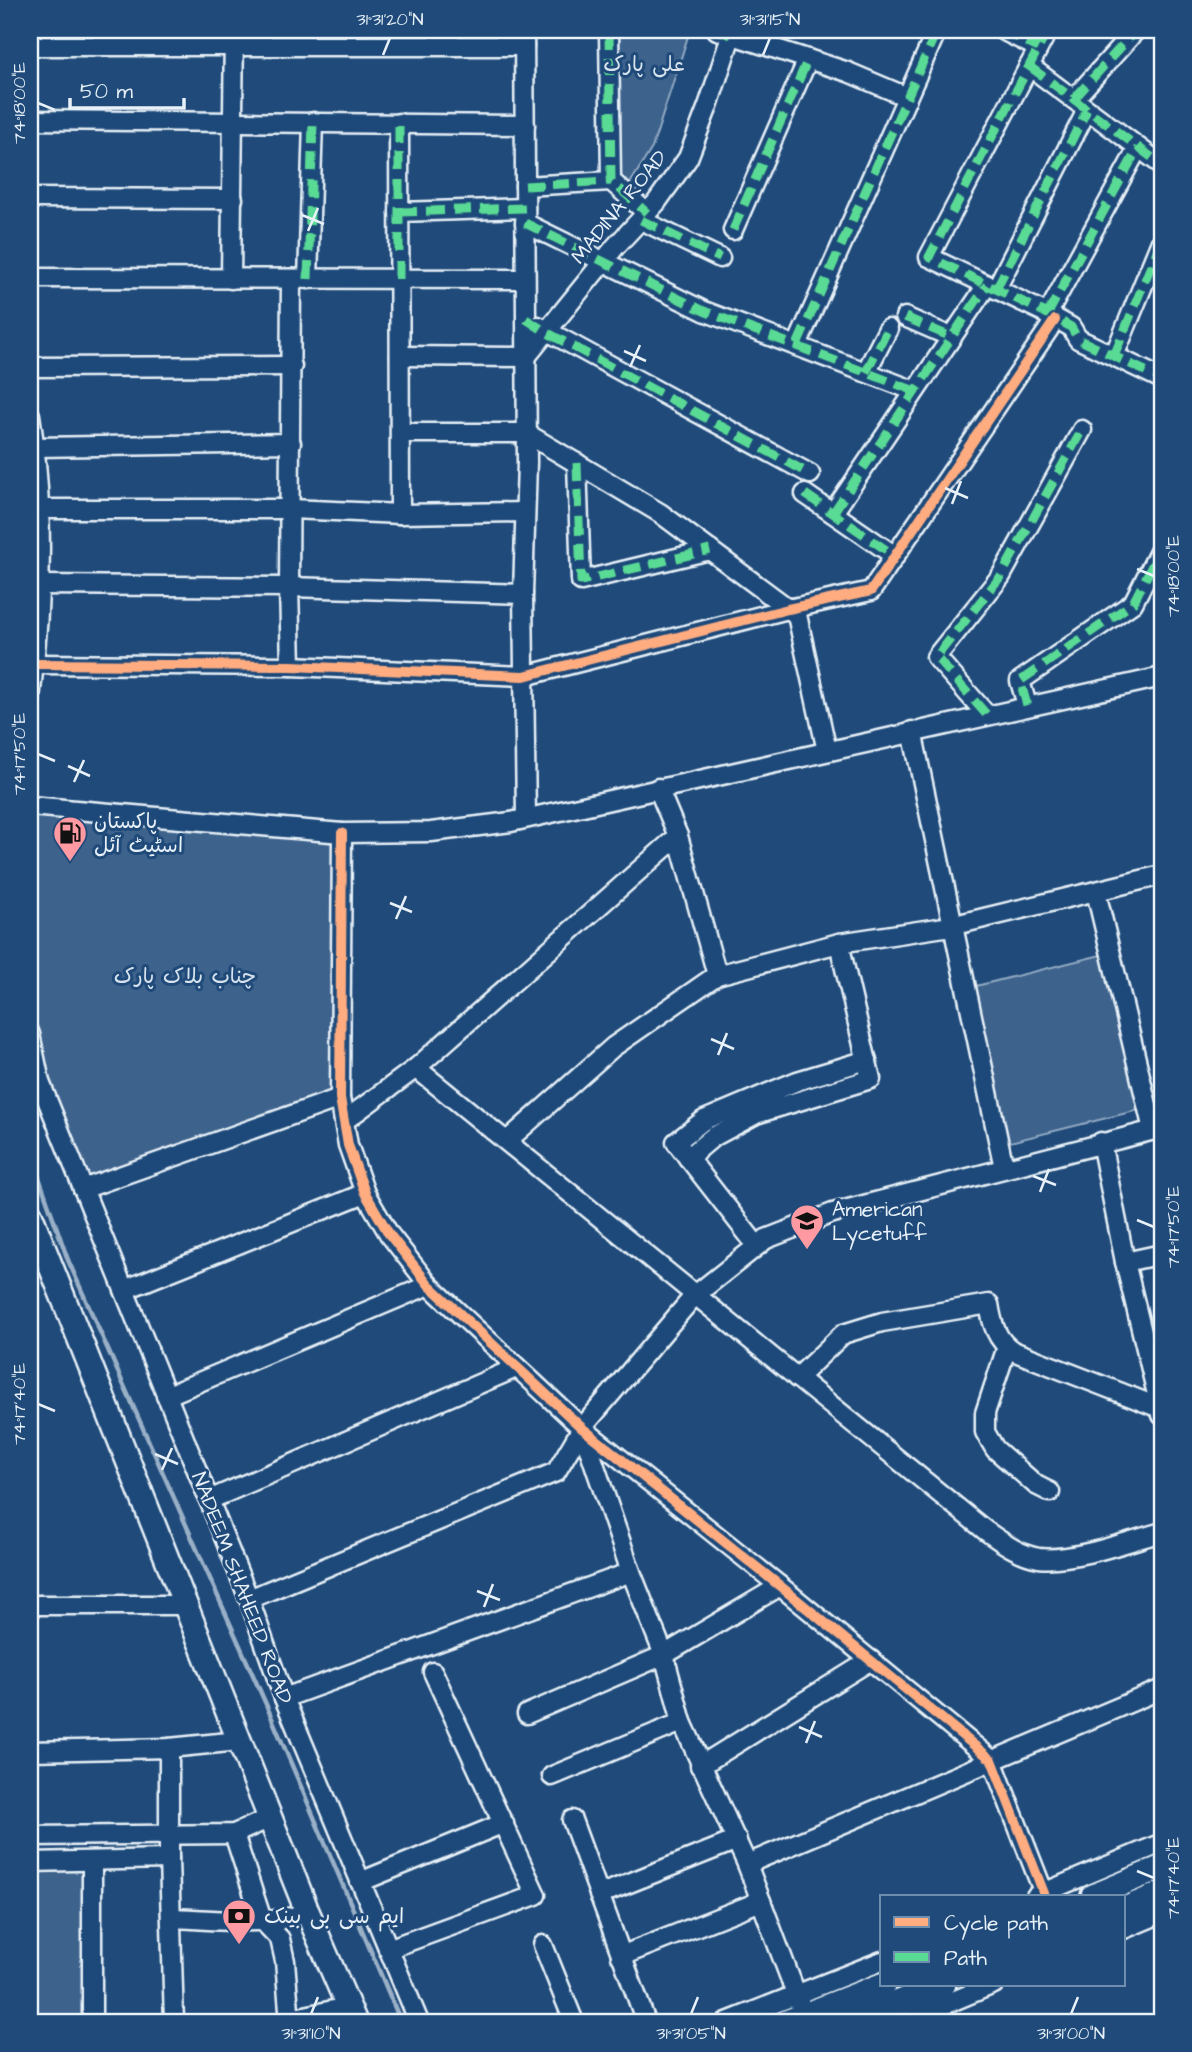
<svg xmlns="http://www.w3.org/2000/svg" width="1192" height="2052" font-family="'Architects Daughter','Playpen Sans Arabic',sans-serif">
<rect width="100%" height="100%" fill="#1f4a7a"/>
<filter id="ink" filterUnits="userSpaceOnUse"><feTurbulence type="fractalNoise" baseFrequency=".0143" numOctaves="2"/><feDisplacementMap in="SourceGraphic" scale="14" xChannelSelector="R" yChannelSelector="G"/><feConvolveMatrix kernelMatrix="1 2 1 2 8 2 1 2 1" color-interpolation-filters="sRGB"/></filter>
<g filter="url(#ink)">
<g fill="#3c628c" stroke="#92aac2" stroke-width="2">
<polygon points="609,30 690,30 652,148 624,193 611,181"/>
<polygon points="30,806 342,833 340,1098 83,1189 30,1034"/>
<polygon points="1105,954 1143,1109 1006,1143 968,988"/>
<polygon points="30,1869 85,1869 84,2022 30,2022"/>
</g>
<g fill="none" stroke-linecap="round" stroke-linejoin="round">
<polyline stroke="#9ab0c7" stroke-width="4.5" points="30,1152 68,1260 265,1702 401,2022"/>
<g stroke="#e8f1f8" stroke-width="23">
<g id="minor">
<polyline points="524,30 527,462 523,594 526,818"/>
<polyline points="609,30 611,181 647,213"/>
<polyline points="717,30 848,72 907,97"/>
<polyline points="1002,30 1038,48"/>
<polyline points="1048,30 929,257 1044,312 1071,327 1078,339 1162,379"/>
<polyline points="30,46 524,46"/>
<polyline points="1029,66 1162,165"/>
<polyline points="1074,99 1136,30"/>
<polyline points="30,120 525,125"/>
<polyline points="399,123 400,514"/>
<polyline points="525,186 611,181"/>
<polyline points="30,198 233,199"/>
<polyline points="399,212 525,208"/>
<polyline points="641,220 720,258"/>
<polyline points="525,223 704,311 915,391"/>
<polyline points="733,230 808,59"/>
<polyline points="30,278 524,279"/>
<polyline points="231,279 234,30"/>
<polyline points="308,279 313,122"/>
<polyline points="996,289 1087,110"/>
<polyline points="1047,315 1138,148"/>
<polyline points="905,317 951,337"/>
<polyline points="538,326 810,474"/>
<polyline points="797,345 937,30"/>
<polyline points="400,356 526,357 615,247 656,203 688,158 708,106 733,30"/>
<polyline points="1114,356 1162,239"/>
<polyline points="30,367 292,366"/>
<polyline points="866,372 888,329"/>
<path d="M 30,415 C 45,510 42,604 30,699"/>
<polyline points="401,433 526,433 660,513 797,615 827,751"/>
<polyline points="35,447 291,443"/>
<polyline points="577,463 581,581 710,550"/>
<polyline points="805,494 895,556"/>
<polyline points="41,509 291,509 400,514 525,512"/>
<polyline points="833,513 987,285"/>
<polyline points="40,585 289,587 523,594"/>
<polyline points="34,664 291,666 524,676 788,609 871,591 1055,320"/>
<polyline points="291,666 289,587 291,279"/>
<polyline points="1027,705 1020,681 1133,603 1162,546"/>
<polyline points="986,714 936,657 1001,576 1082,430"/>
<polyline points="912,731 1004,1168"/>
<polyline points="658,788 678,836 717,975"/>
<polyline points="30,806 342,833 431,832 511,822 1162,677"/>
<polyline points="342,833 340,1098 348,1145 365,1193 389,1234 429,1285 582,1428 780,1586 992,1760 1045,1896"/>
<polyline points="1096,892 1153,1130"/>
<polyline points="30,1034 40,1082 249,1599 284,1698 419,2022"/>
<path d="M 416,1068 L 986,1531 C 1002,1542 1019,1555 1039,1558 C 1072,1562 1129,1541 1162,1532"/>
<polyline points="344,1121 416,1068 678,836"/>
<polyline points="507,1141 613,1047 717,975 839,943 951,926 1162,875"/>
<polyline points="1101,1142 1125,1262 1162,1415"/>
<polyline points="688,1158 713,1137 756,1114 871,1079 839,943"/>
<polyline points="83,1189 340,1098"/>
<polyline points="757,1246 676,1142 704,1120 797,1081 867,1060"/>
<polyline points="1125,1262 1162,1254"/>
<polyline points="124,1290 365,1193"/>
<polyline points="1007,1347 985,1413 985,1432 995,1449 1036,1485 1050,1492"/>
<path d="M 797,1378 L 843,1334 L 882,1322 L 989,1304 C 992,1323 996,1340 1013,1351 L 1160,1408"/>
<polyline points="166,1396 429,1285"/>
<polyline points="582,1428 631,1572 664,1655 682,1722 747,1864 804,2015"/>
<polyline points="209,1500 516,1368"/>
<polyline points="249,1599 556,1472 582,1428 694,1296 766,1239 833,1213 1162,1128"/>
<polyline points="30,1605 185,1605"/>
<polyline points="284,1698 631,1572"/>
<polyline points="527,1714 664,1655 780,1586"/>
<polyline points="169,1748 169,1859 174,2022"/>
<polyline points="30,1751 169,1748 239,1741"/>
<polyline points="700,1766 871,1660"/>
<polyline points="552,1776 682,1722"/>
<polyline points="572,1820 646,2022"/>
<polyline points="234,1834 262,1920 280,1939 285,1961 290,2022"/>
<polyline points="30,1836 234,1834 270,1818"/>
<polyline points="30,1862 169,1859"/>
<polyline points="92,1862 92,2022"/>
<polyline points="747,1864 1162,1689"/>
<polyline points="360,1882 504,1823"/>
<polyline points="599,1895 737,1840"/>
<polyline points="1036,1896 1162,1843"/>
<path d="M 173,1918 C 207,1919 279,1928 307,1911"/>
<polyline points="1124,1929 1162,1913"/>
<polyline points="543,1945 574,2022"/>
<polyline points="388,1949 536,1895 433,1672"/>
<polyline points="621,1956 761,1901"/>
<polyline points="290,2019 348,2007"/>
<polyline points="727,2022 882,1961"/>
<polyline points="903,2022 994,1984"/>
</g>
</g>
<g stroke="#e8f1f8" stroke-width="28">
<g id="major">
<polyline points="30,1214 307,1911 355,2022"/>
<polyline points="1093,1896 1162,1867"/>
<polyline points="1124,1909 1162,1893"/>
<polyline points="786,2022 884,1984"/>
<polyline points="848,2022 944,1984"/>
</g>
</g>
<use href="#minor" stroke="#1f4a7a" stroke-width="18"/>
<use href="#major" stroke="#1f4a7a" stroke-width="23"/>
<g stroke="#5adb95" stroke-width="9" stroke-dasharray="18 9" stroke-linecap="butt">
<polyline points="609,30 611,181 647,213"/>
<polyline points="717,30 731,35"/>
<polyline points="1002,30 1038,48"/>
<polyline points="1048,30 929,257 1044,312 1071,327 1078,339 1162,379"/>
<polyline points="1029,66 1162,165"/>
<polyline points="1074,99 1136,30"/>
<polyline points="525,186 611,181"/>
<polyline points="399,212 525,208"/>
<polyline points="641,220 720,258"/>
<polyline points="525,223 704,311 915,391"/>
<polyline points="733,230 808,59"/>
<polyline points="308,279 313,122"/>
<polyline points="399,279 399,123"/>
<polyline points="996,289 1087,110"/>
<polyline points="1047,315 1138,148"/>
<polyline points="905,317 951,337"/>
<polyline points="526,319 546,332 810,474"/>
<polyline points="797,345 937,30"/>
<polyline points="1114,356 1162,239"/>
<polyline points="866,372 888,329"/>
<polyline points="577,463 581,581 710,550"/>
<polyline points="805,494 895,556"/>
<polyline points="833,513 987,285"/>
<polyline points="1027,705 1020,681 1133,603 1162,546"/>
<polyline points="986,714 936,657 1001,576 1082,430"/>
</g>
<g stroke="#1f4a7a" stroke-width="15">
<g id="cycleway">
<polyline points="34,664 291,666 524,676 788,609 871,591 1055,320"/>
<polyline points="342,833 340,1098 348,1145 365,1193 389,1234 429,1285 582,1428 780,1586 992,1760 1045,1896"/>
</g>
</g>
<use href="#cycleway" stroke="#ffac80" stroke-width="10"/>
</g>
</g>
<path fill="none" stroke="#e8f1f8" stroke-width="2.5" d="M 383,55 L 390,38M 763,55 L 770,38M 38,103 L 55,110M 302,215 L 324,224M 308,231 L 318,208M 624,351 L 646,361M 630,367 L 640,345M 945,488 L 968,498M 952,504 L 961,481M 1137,569 L 1154,576M 38,754 L 55,761M 68,766 L 90,776M 74,782 L 84,760M 390,903 L 412,912M 396,919 L 406,896M 711,1039 L 734,1049M 718,1055 L 727,1033M 1033,1176 L 1056,1185M 1040,1192 L 1049,1169M 1137,1220 L 1154,1227M 38,1404 L 55,1411M 155,1454 L 178,1464M 162,1470 L 172,1448M 477,1591 L 500,1600M 484,1607 L 493,1584M 799,1727 L 822,1737M 806,1743 L 815,1721M 1137,1871 L 1154,1878M 311,2014 L 318,1997M 691,2014 L 698,1997M 1071,2014 L 1078,1997"/>
<defs>
<g id="fuel-pin" transform="scale(1.75)"><path d="M0 17L-7.5 6A9.5 9.5 0 1 1 7.5 6Z" fill="#ff9aa2" stroke="#1f4a7a"/><path d="M-5.5-6h7V0h2V4h1.3V-2.5L3-4.5l.8-.8L6-3V5H2.5V1h-1V6h-7ZM-4.2-4.7v3.2H.2V-4.7Z" fill="#111"/></g>
<g id="school-pin" transform="scale(1.75)"><path d="M0 17L-7.5 6A9.5 9.5 0 1 1 7.5 6Z" fill="#ff9aa2" stroke="#1f4a7a"/><path d="M0-5L7-2L0 1L-7-2ZM-4 1L0 2.5L4 1V4Q0 6-4 4Z" fill="#111"/></g>
<g id="bank-pin" transform="scale(1.75)"><path d="M0 17L-7.5 6A9.5 9.5 0 1 1 7.5 6Z" fill="#ff9aa2" stroke="#1f4a7a"/><path d="M-6-4H6V4H-6ZM0-2.3a2.3 2.3 0 1 0 0 4.6a2.3 2.3 0 1 0 0-4.6Z" fill="#111"/></g>
</defs>
<g fill-rule="evenodd">
<use href="#fuel-pin" x="70" y="833"/>
<use href="#school-pin" x="807" y="1221"/>
<use href="#bank-pin" x="239" y="1916"/>
</g>
<g text-anchor="middle" dominant-baseline="central" stroke-width="6" stroke-linejoin="round" paint-order="stroke">
<g font-size="21" fill="#d7e3ed" stroke="#1f4a7a">
<text x="644" y="64">علی پارک</text>
<text x="185" y="976">چناب بلاک پارک</text>
</g>
<g font-size="21" fill="#e8f1f8" stroke="#1f4a7a">
<text transform="translate(619 207) rotate(-51)">MADINA ROAD</text>
<text transform="translate(242 1588) rotate(69)">NADEEM SHAHEED ROAD</text>
</g>
<g font-size="21" fill="#e8f1f8" stroke="#1f4a7a" text-anchor="start">
<text x="94" y="821">پاکستان<tspan x="94" dy="24">اسٹیٹ آئل</tspan></text>
<text x="832" y="1209">American<tspan x="832" dy="24">Lycetuff</tspan></text>
<text x="264" y="1916">ایم سی بی بینک</text>
</g>
</g>
<rect width="1192" height="2052" fill="none" stroke="#1f4a7a" stroke-width="77"/>
<rect x="880" y="1895" width="245" height="91" fill="#1f4a7a" stroke="#6f8dac" stroke-width="2"/>
<rect x="894" y="1917" width="35" height="10" fill="#ffac80" stroke="#6f8dac" stroke-width="2"/>
<text x="944" y="1930" font-size="21" fill="#e8f1f8">Cycle path</text>
<rect x="894" y="1952" width="35" height="10" fill="#5adb95" stroke="#6f8dac" stroke-width="2"/>
<text x="944" y="1965" font-size="21" fill="#e8f1f8">Path</text>
<path d="M70 98v10h114v-10" fill="none" stroke="#e8f1f8" stroke-width="3.5"/>
<text x="80" y="98" font-size="21" fill="#e8f1f8" stroke="#1f4a7a" stroke-width="5" paint-order="stroke">50 m</text>
<rect x="38" y="38" width="1116" height="1976" fill="none" stroke="#e8f1f8" stroke-width="2.5"/>
<g font-size="18" text-anchor="middle" fill="#e8f1f8">
<text x="390" y="25">31°31'20"N</text>
<text x="770" y="25">31°31'15"N</text>
<text transform="translate(19 103) rotate(-90)" y="6">74°18'00"E</text>
<text transform="translate(1173 576) rotate(-90)" y="6">74°18'00"E</text>
<text transform="translate(19 754) rotate(-90)" y="6">74°17'50"E</text>
<text transform="translate(1173 1227) rotate(-90)" y="6">74°17'50"E</text>
<text transform="translate(19 1404) rotate(-90)" y="6">74°17'40"E</text>
<text transform="translate(1173 1878) rotate(-90)" y="6">74°17'40"E</text>
<text x="311" y="2039">31°31'10"N</text>
<text x="691" y="2039">31°31'05"N</text>
<text x="1071" y="2039">31°31'00"N</text>
</g>
</svg>
